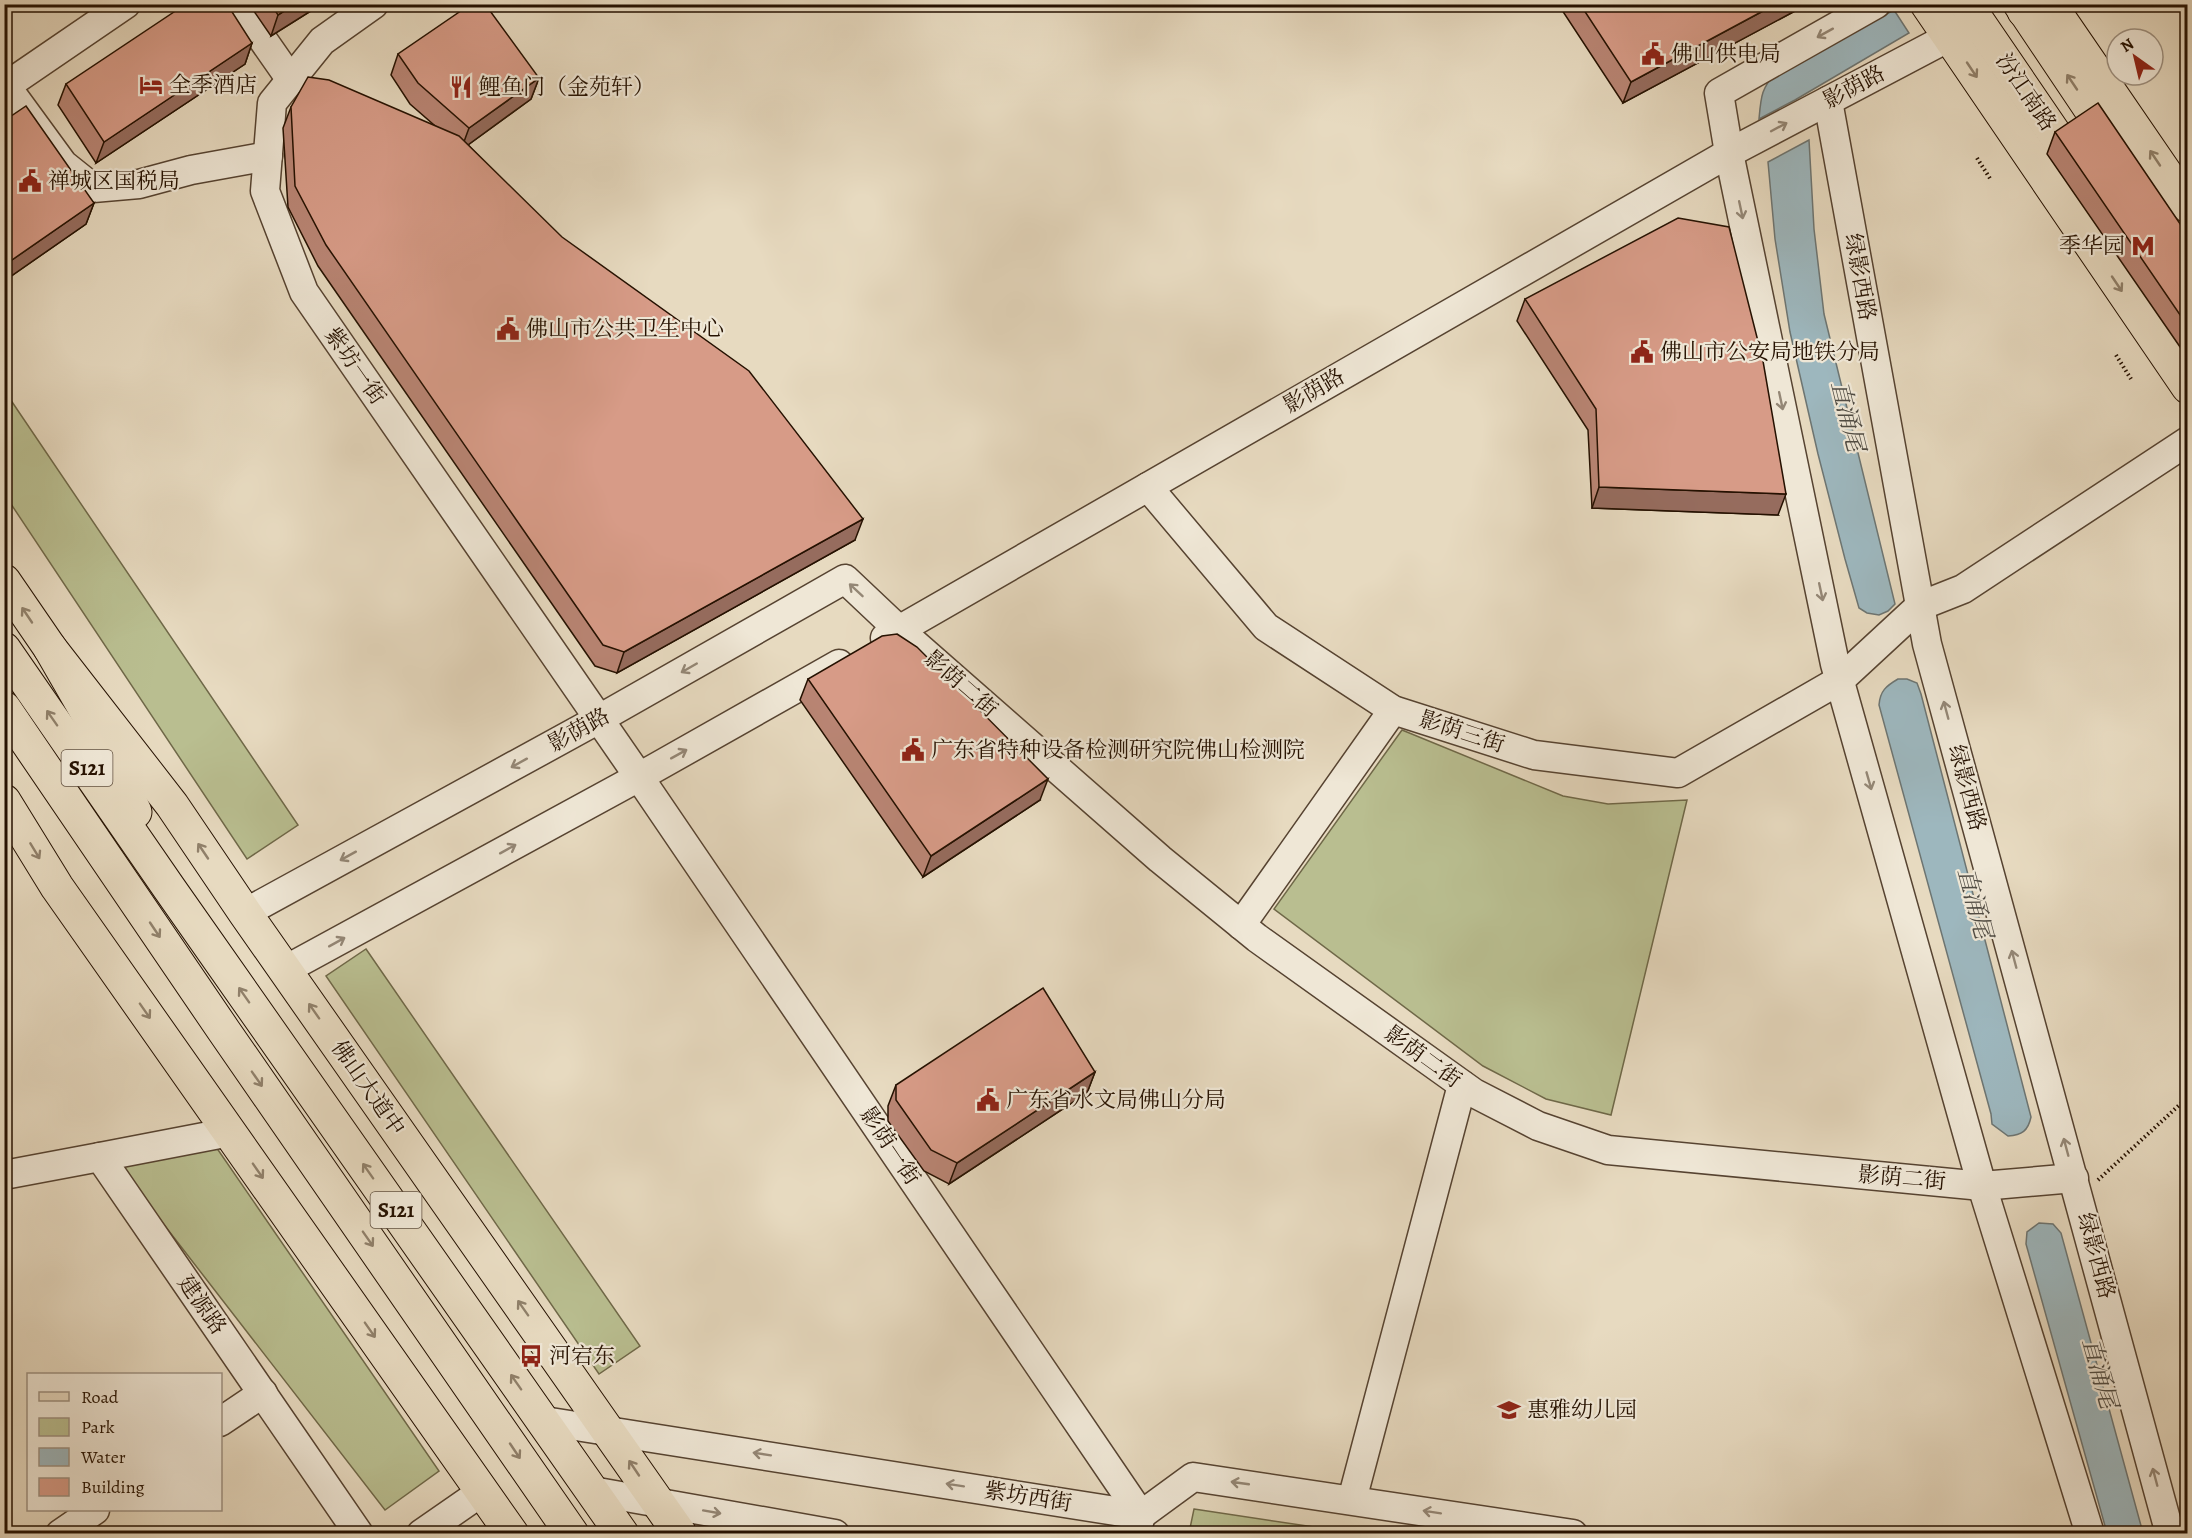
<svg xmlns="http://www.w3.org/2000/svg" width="2192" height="1538" font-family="Alegreya,'Noto Serif SC',serif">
<rect width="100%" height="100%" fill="#e7dac0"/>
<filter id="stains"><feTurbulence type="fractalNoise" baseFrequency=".00333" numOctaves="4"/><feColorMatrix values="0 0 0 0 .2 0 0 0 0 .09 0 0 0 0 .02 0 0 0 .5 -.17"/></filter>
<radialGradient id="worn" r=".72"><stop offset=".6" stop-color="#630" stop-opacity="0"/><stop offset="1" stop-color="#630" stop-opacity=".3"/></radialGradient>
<g fill="#b9be90" stroke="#6f6848" stroke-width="1.5">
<polygon points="4,390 298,825 247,859 5,495"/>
<polygon points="1402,730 1563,796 1608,804 1687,800 1611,1115 1546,1099 1483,1066 1274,909"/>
<polygon points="366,949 640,1346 599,1374 326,976"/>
<polygon points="214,1144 439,1471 385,1510 117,1164"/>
<polygon points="1194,1509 1354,1533 1189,1533"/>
</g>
<g fill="#9db7be" stroke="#6d7572" stroke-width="1.5">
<path d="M 1894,10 L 1909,33 L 1795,100 L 1759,119 C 1761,97 1761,89 1776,72 Z"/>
<polygon points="1809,140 1814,229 1824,314 1895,604 1888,611 1879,615 1867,613 1859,608 1845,559 1818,454 1790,332 1775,239 1768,162"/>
<path d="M 1898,679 L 1907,679 L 1917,683 L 1921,694 L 2031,1117 C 2028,1131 2022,1135 2008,1136 L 1992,1124 L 1991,1114 L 1879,705 C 1880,691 1886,686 1898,679 Z"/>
<polygon points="2039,1223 2053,1224 2061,1233 2143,1533 2107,1533 2026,1244 2027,1232"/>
</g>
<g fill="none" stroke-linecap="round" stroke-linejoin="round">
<g stroke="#564331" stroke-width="31">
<g id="minor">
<polyline points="126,4 6,86 63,164 93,188 139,184 191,170 268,156"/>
<polyline points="238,4 291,80"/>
<polyline points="374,4 322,41 272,103 265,191 304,292 639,777 1141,1515 1136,1534"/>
<polyline points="1876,4 1719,93 1729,153 1835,664 1982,1186 2090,1534"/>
<polyline points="1828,101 1927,644 2170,1534"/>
<polyline points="1148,487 1266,627 1393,710 1534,755 1678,773 1840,680 1920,606 1963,589 2188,441"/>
<polyline points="885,638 1729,153 1968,27"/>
<polyline points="245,913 599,719 845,579 899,630 1160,859 1257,938 1474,1093 1538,1126 1608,1150 1982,1186 2074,1178"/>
<polyline points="1241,925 1393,710"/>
<polyline points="285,970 639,777 839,664"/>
<polyline points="100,1157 230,1132"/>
<polyline points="4,1175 100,1157 359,1534"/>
<polyline points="544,1421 1141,1515 1193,1477 1573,1534"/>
<polyline points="220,1422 263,1393"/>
<polyline points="592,1491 835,1534"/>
<polyline points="1352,1500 1462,1085"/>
<polyline points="60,1534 95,1510"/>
<polyline points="421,1534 483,1491"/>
</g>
</g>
<g stroke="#251101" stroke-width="35">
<g id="major">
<polyline points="1927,4 2188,387"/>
<polyline points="1966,4 2080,171"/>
<polyline points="2020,4 2114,144"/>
<polyline points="2024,11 2057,15 2188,206"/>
<polyline points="4,581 50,648 172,805 245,913 680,1534"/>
<polyline points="4,801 57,887 512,1534"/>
</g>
</g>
<g stroke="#251101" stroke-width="35">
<g id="highway">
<polyline points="50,648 100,735 135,812"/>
<polyline points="4,649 169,888 622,1534"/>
<polyline points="4,708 224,1031 572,1534"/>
</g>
</g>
<g stroke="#251101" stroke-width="4" stroke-dasharray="1.5 3" stroke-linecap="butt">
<polyline points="1977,158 1991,180"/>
<polyline points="2116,355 2131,379"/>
<polyline points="2098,1180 2188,1097"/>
</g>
<use href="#minor" stroke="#efe7d6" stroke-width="28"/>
<use href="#major" stroke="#e7dac0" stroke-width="33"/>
<use href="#highway" stroke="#e7dac0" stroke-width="33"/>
</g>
<g fill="#b98574" stroke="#251101" stroke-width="1.5">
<polygon points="249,4 322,4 271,36"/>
<polygon points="1558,4 1808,4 1623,103"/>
<polygon points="252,43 245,64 96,163 58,105 66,84"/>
<polygon points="398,54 539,78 531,99 468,145 855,540 617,673 595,666 318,266 288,207 283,128 291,107 434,125 410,104 391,75"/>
<polygon points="4,121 94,203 86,224 4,281"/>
<polygon points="2055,132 2187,234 2187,357 2047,154"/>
<polygon points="1525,299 1778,515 1592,508 1588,430 1517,321"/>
<polygon points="808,679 1040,800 923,877 800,700"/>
<polygon points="1095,1072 1087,1093 949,1184 924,1171 888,1121 888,1106 896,1085"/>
</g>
<g fill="#966c5e" stroke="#251101" stroke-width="1.5">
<polygon points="295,4 322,4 271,36 278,15"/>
<polygon points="1776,4 1808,4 1623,103 1631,82"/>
<polygon points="252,43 245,64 96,163 104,142"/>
<polygon points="539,78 531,99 461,150 469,128"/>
<polygon points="94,203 86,224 4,281 4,274 9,262"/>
<polygon points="1599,487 1786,494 1778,515 1592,508"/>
<polygon points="863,519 855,540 617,673 624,652"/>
<polygon points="1048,779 1040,800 923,877 931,856"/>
<polygon points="1095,1072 1087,1093 949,1184 957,1163"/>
</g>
<g fill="#d79b87" stroke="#251101" stroke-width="1.5">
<polygon points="186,4 227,4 252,43 104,142 66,84"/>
<polygon points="271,4 295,4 278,15"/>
<polygon points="471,4 485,4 539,78 469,128 418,83 398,54"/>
<polygon points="1580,4 1776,4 1631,82"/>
<polygon points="308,77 329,80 459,136 562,237 749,371 863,519 624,652 603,645 326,245 295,186 291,107"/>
<polygon points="2098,103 2187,234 2187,325 2055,132"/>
<polygon points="26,106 94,203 9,262 4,256 4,121"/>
<polygon points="1678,218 1729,227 1763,361 1786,494 1599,487 1596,409 1525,299"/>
<polygon points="897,634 917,647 1048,779 931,856 808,679 882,636"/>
<polygon points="1043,988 1095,1072 957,1163 931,1150 896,1100 896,1085"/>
</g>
<defs><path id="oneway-shaft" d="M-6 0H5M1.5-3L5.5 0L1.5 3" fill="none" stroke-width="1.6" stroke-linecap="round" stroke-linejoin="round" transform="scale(1.5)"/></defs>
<g stroke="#948776">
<use href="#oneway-shaft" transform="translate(1825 33) rotate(151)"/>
<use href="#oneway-shaft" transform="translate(1779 127) rotate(-28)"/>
<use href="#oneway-shaft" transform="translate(1741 210) rotate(78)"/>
<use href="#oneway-shaft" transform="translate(1781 401) rotate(78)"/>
<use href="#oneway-shaft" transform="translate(856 590) rotate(-137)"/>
<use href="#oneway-shaft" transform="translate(1821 592) rotate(78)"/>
<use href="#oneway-shaft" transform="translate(689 668) rotate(150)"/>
<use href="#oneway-shaft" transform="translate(1946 710) rotate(-105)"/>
<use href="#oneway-shaft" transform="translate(679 754) rotate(-29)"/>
<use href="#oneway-shaft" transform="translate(519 763) rotate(151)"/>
<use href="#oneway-shaft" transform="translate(1869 781) rotate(74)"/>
<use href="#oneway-shaft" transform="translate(508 849) rotate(-29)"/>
<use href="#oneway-shaft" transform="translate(348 856) rotate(151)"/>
<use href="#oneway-shaft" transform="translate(337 942) rotate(-29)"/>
<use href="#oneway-shaft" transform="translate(2014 959) rotate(-105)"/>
<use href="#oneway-shaft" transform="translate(2066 1147) rotate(-105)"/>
<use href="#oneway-shaft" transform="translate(762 1454) rotate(-171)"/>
<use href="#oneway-shaft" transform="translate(2155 1477) rotate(-105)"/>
<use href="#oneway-shaft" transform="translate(1240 1483) rotate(-172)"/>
<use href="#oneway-shaft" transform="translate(955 1485) rotate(-171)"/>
<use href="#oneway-shaft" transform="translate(712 1512) rotate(10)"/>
<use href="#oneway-shaft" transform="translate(1432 1512) rotate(-171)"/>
</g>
<g stroke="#90806a">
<use href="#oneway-shaft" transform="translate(1972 70) rotate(56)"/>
<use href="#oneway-shaft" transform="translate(2072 82) rotate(-124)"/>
<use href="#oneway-shaft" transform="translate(2155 158) rotate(-124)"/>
<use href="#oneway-shaft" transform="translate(2117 284) rotate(56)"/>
<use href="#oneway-shaft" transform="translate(27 615) rotate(-124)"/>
<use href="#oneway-shaft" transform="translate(52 718) rotate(-125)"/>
<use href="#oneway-shaft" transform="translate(35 851) rotate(59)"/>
<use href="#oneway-shaft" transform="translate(203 851) rotate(-124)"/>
<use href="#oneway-shaft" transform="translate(155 930) rotate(56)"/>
<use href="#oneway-shaft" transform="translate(244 995) rotate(-125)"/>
<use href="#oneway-shaft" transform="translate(145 1011) rotate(55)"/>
<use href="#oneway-shaft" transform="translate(314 1011) rotate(-125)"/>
<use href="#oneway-shaft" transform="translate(257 1079) rotate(55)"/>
<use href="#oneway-shaft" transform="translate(258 1171) rotate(55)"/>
<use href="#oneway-shaft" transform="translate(368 1171) rotate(-125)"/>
<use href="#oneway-shaft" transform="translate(368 1239) rotate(55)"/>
<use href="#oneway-shaft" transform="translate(523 1308) rotate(-125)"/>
<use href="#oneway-shaft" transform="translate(370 1330) rotate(55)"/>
<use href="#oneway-shaft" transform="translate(516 1382) rotate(-125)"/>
<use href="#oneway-shaft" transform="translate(515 1451) rotate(56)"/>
<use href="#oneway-shaft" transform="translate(634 1468) rotate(-124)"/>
</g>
<defs>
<g id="civic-bare" transform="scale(1.8)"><path d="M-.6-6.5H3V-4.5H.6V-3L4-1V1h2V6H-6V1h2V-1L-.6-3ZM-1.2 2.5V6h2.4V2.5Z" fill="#8f2418" stroke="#efe7d6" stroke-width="2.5" paint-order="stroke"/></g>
<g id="hotel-bare" transform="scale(1.8)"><path d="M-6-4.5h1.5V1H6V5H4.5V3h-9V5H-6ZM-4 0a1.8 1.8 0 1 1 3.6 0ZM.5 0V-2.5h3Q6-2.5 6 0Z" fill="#8f2418" stroke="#efe7d6" stroke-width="2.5" paint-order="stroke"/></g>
<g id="restaurant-bare" transform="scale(1.8)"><path d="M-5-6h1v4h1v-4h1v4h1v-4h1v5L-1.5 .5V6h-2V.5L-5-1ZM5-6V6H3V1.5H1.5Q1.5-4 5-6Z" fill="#8f2418" stroke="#efe7d6" stroke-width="2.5" paint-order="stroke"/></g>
<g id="metro-bare" transform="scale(1.8)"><path d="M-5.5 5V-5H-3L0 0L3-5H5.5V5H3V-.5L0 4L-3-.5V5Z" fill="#8f2418" stroke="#efe7d6" stroke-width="2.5" paint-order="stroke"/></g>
<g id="bus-bare" transform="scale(1.8)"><path d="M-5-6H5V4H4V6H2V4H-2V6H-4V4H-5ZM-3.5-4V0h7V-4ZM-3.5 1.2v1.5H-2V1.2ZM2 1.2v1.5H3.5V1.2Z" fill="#8f2418" stroke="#efe7d6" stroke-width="2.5" paint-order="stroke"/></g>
<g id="school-bare" transform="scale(1.8)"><path d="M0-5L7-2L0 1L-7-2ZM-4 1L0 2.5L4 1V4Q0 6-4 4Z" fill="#8f2418" stroke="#efe7d6" stroke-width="2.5" paint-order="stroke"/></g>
</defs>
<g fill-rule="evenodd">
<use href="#civic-bare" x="1653" y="54"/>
<use href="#hotel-bare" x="151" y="85"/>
<use href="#restaurant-bare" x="461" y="87"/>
<use href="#civic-bare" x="30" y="181"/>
<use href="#metro-bare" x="2143" y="246"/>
<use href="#civic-bare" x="508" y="329"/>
<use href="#civic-bare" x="1642" y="352"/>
<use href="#civic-bare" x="913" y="750"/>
<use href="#civic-bare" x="988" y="1100"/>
<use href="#bus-bare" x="531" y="1356"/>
<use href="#school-bare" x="1509" y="1410"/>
</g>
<g text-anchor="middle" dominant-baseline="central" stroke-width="4.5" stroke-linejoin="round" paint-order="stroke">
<g fill="#efe7d6" stroke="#625141" stroke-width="1.5">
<rect x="61.5" y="750" width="51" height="36" rx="4.5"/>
<rect x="370.5" y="1192" width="51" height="36" rx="4.5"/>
</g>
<g font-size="21" font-weight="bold" fill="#251101">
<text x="87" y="768">S121</text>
<text x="396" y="1210">S121</text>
</g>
<g font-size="22" fill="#251101" stroke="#efe7d6" text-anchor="start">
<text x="1671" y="54">佛山供电局</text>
<text x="169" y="85">全季酒店</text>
<text x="479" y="87">鲤鱼门（金苑轩）</text>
<text x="48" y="181">禅城区国税局</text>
<text x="2125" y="246" text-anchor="end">季华园</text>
<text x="526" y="329">佛山市公共卫生中心</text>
<text x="1660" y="352">佛山市公安局地铁分局</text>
<text x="931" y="750">广东省特种设备检测研究院佛山检测院</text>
<text x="1006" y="1100">广东省水文局佛山分局</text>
<text x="549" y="1356">河宕东</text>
<text x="1527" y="1410">惠雅幼儿园</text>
</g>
<g font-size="22" fill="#251101" stroke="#efe7d6">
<text transform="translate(1854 87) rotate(-28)">影荫路</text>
<text transform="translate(2026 92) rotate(56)">汾江南路</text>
<text transform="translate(1860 277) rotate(80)">绿影西路</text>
<text transform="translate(355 366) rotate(55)">紫坊一街</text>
<text transform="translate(1314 391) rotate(-30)">影荫路</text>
<text transform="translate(961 684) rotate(41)">影荫二街</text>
<text transform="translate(579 730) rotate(-29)">影荫路</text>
<text transform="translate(1462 732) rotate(18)">影荫三街</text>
<text transform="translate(1967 788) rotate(75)">绿影西路</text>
<text transform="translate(1423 1057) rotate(36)">影荫二街</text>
<text transform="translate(368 1088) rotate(55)">佛山大道中</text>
<text transform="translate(890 1146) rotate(56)">影荫一街</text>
<text transform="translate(1902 1178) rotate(5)">影荫二街</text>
<text transform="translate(2096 1256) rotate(75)">绿影西路</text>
<text transform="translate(202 1305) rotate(55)">建源路</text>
<text transform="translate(1028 1497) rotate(9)">紫坊西街</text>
</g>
<g font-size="24" font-style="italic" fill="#4f4b43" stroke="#efe7d6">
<text transform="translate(1848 416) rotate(76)">直涌尾</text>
<text transform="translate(1975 903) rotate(75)">直涌尾</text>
<text transform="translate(2100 1373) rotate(74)">直涌尾</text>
</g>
</g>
<rect width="2192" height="1538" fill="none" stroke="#e7dac0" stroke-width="24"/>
<rect x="6" y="6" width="2180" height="1526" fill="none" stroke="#251101" stroke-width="3"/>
<rect x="12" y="12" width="2168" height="1514" fill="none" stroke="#251101" stroke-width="1.5"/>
<rect x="27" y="1373" width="195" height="138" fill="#efe7d6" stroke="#9e9181" stroke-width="1.5"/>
<rect x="39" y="1392" width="30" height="9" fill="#e7dac0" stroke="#9e9181" stroke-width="1.5"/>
<text x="81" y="1403" font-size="18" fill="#251101">Road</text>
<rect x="39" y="1418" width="30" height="18" fill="#b9be90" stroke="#9e9181" stroke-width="1.5"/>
<text x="81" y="1433" font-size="18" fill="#251101">Park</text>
<rect x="39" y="1448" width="30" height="18" fill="#9db7be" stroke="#9e9181" stroke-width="1.5"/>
<text x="81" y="1463" font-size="18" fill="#251101">Water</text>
<rect x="39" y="1478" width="30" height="18" fill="#d79b87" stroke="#9e9181" stroke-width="1.5"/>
<text x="81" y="1493" font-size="18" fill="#251101">Building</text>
<g transform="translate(2135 57) rotate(326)"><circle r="28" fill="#efe7d6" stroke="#9e9181" stroke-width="1.5"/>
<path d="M0-4.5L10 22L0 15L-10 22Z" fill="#8f2418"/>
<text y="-9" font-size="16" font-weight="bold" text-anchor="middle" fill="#251101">N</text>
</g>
<rect width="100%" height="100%" filter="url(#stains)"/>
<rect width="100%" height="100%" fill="url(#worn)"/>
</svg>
